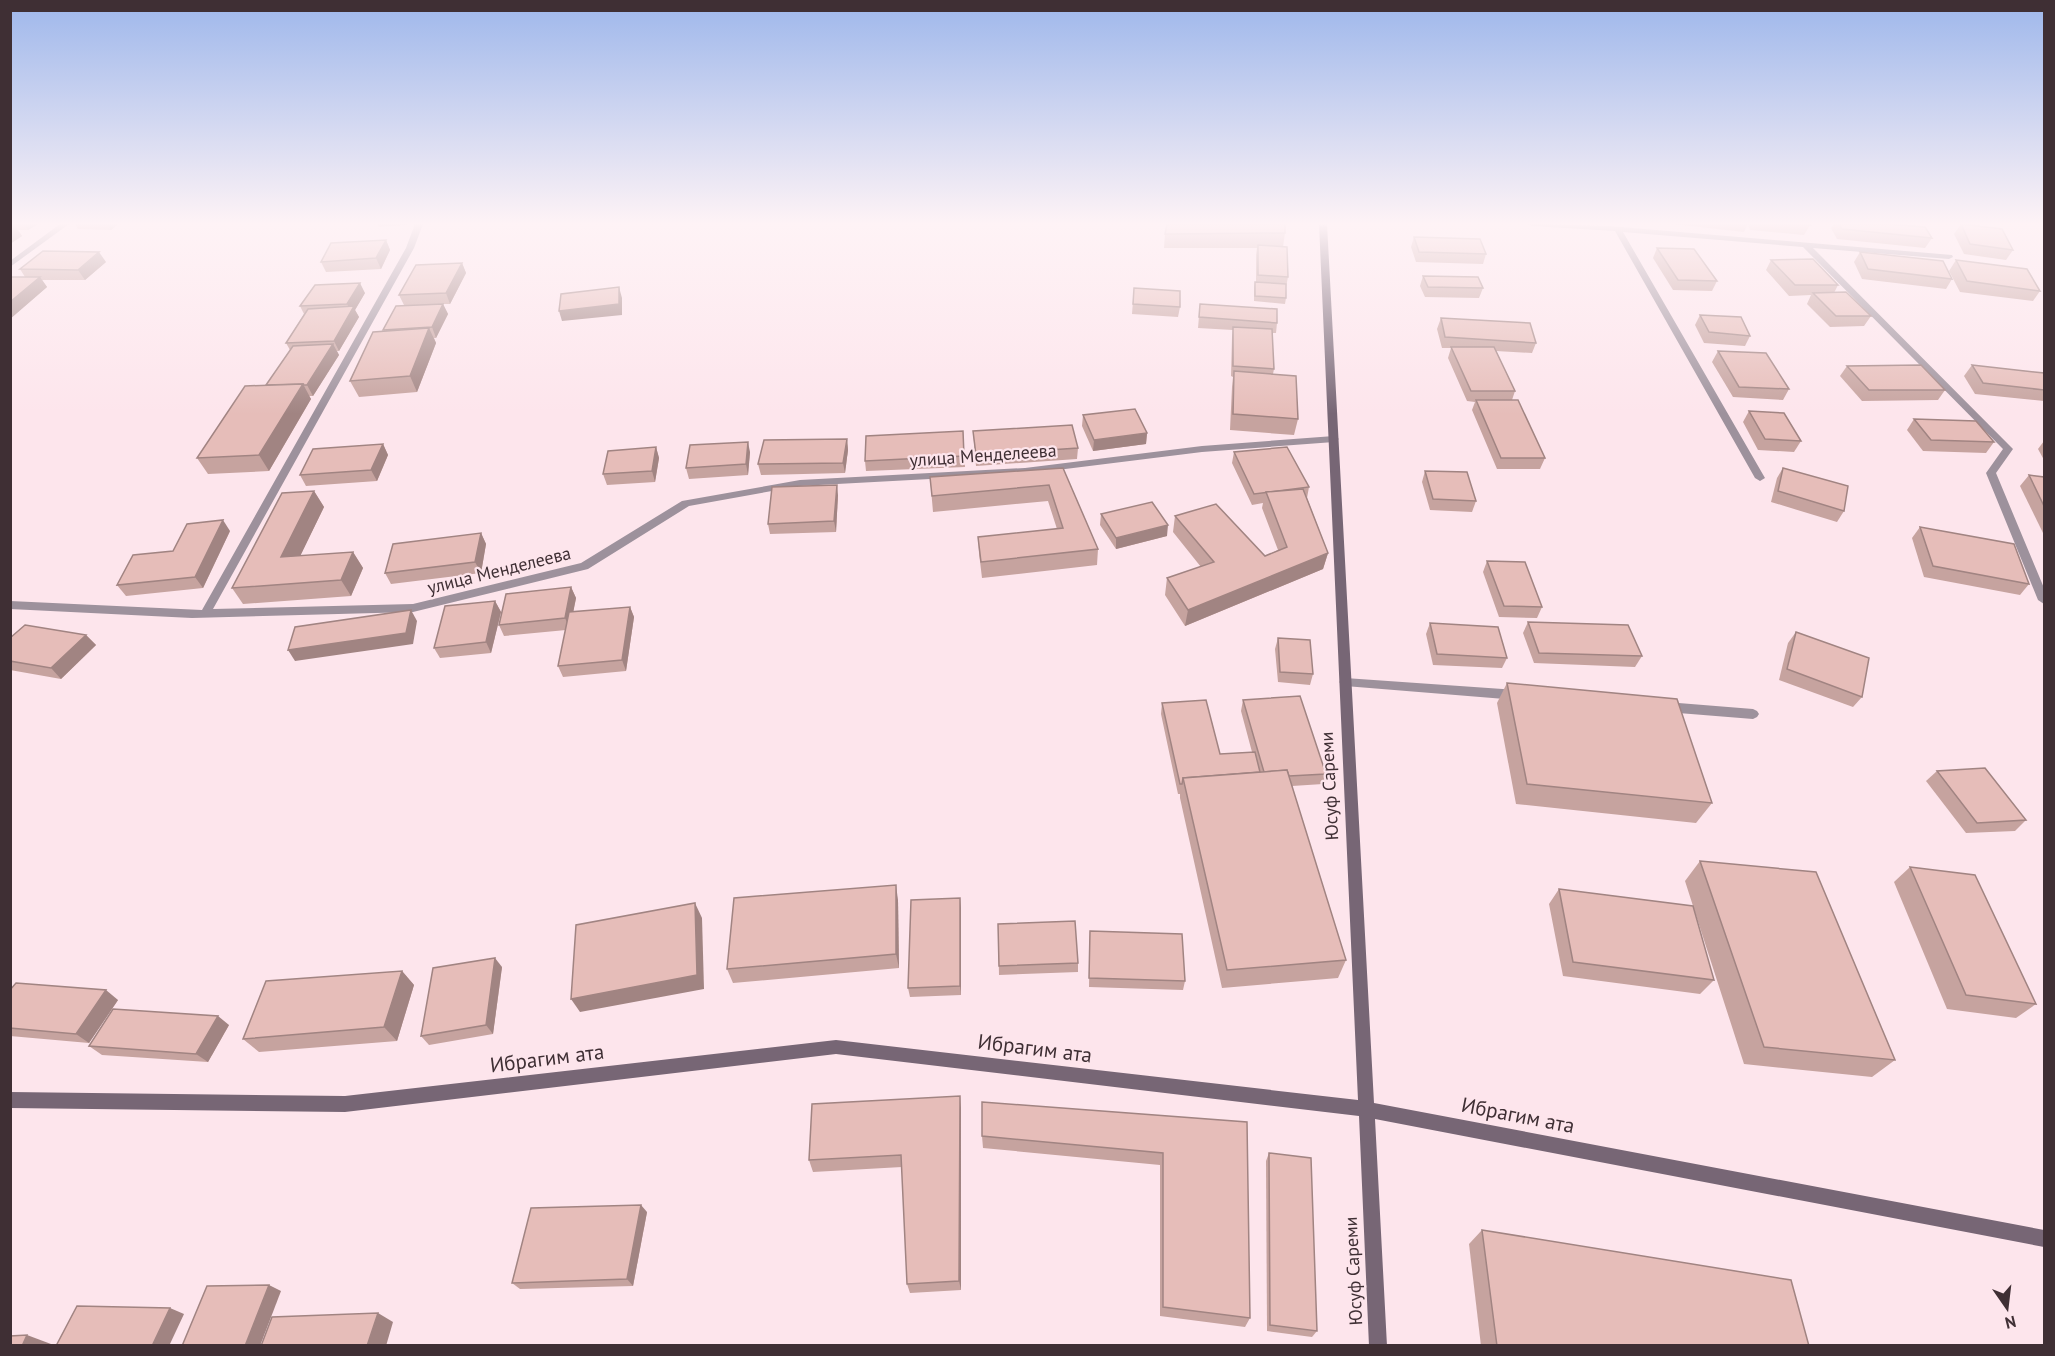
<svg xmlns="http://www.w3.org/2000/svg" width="2055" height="1356" font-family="'PT Sans',sans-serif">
<rect width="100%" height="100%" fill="#fde5ec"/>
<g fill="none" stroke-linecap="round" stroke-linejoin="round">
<g fill="#9d919c" fill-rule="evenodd">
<polygon points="1528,224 1609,226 1952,255 1953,257 1949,259 1813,248 2013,449 1996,473 2044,588 2044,604 2038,600 1986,473 2003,449 1803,247 1623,232 1765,478 1760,481 1755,478 1615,231 1532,226"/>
<polygon points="1345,678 1517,690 1521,692 1523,695 1521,698 1517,700 1345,686 1339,682"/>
<polygon points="1666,702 1753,709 1757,711 1759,714 1757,717 1753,719 1666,712 1662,710 1660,707 1662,704"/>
</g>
<g fill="#9d919c" fill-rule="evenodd">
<polygon points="60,224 69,224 10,267 10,261"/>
<polygon points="415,224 423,224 414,248 213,609 413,604 581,563 682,501 800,480 1025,468 1202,446 1334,436 1339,439 1334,442 1202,452 1025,474 800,486 689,506 588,569 413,612 192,618 10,609 10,601 202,610 406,248"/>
</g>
<polygon fill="#776675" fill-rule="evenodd" points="1319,224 1327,224 1374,1103 2044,1230 2044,1247 1375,1119 1387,1346 1369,1346 1359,1116 836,1054 345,1112 10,1108 10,1092 345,1096 836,1040 1358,1100"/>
</g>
<g fill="#c6a39f">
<polygon points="10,224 38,224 28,230 18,230 22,236 10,244"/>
<polygon points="75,224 118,224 111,230 78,229"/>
<polygon points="377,224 408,224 407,225 379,227"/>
<polygon points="1672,224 1809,224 1810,225 1804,235 1750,230 1748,224 1744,232"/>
<polygon points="1834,224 1889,224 1932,238 1925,248 1837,239 1831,228"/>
<polygon points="1961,224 2013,250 2006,260 1964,254 1954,234"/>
<polygon points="1285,233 1283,247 1288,277 1286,287 1286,298 1285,304 1254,301 1254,287 1255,282 1256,282 1256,255 1257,248 1164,248 1165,234"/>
<polygon points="1414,237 1486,254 1483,264 1416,262 1411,247"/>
<polygon points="386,240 390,250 381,269 326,272 321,262"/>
<polygon points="1657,248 1717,281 1712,291 1673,290 1653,258"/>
<polygon points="1860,252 1952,279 1946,289 1862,279 1854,262"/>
<polygon points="1771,260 1838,285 1834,293 1871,316 1864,326 1830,327 1807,304 1811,295 1789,296 1766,270"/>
<polygon points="1956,260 2040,291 2033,301 1960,292 1949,271"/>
<polygon points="106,262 85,280 42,280 47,287 10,319 10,277 25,277 20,269"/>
<polygon points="462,263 466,273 450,304 443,304 448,314 436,338 434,338 436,343 417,392 359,397 350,381 384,331 383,330 404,305 399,295"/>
<polygon points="1423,276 1483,288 1479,298 1425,297 1420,286"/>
<polygon points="1134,288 1180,307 1178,317 1132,314"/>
<polygon points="365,293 355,310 359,317 339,351 337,351 339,355 313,396 309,396 311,399 269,471 208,474 197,458 266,385 290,350 286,343 304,314 300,306"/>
<polygon points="1200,304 1277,323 1276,333 1272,333 1274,369 1273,374 1298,419 1294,435 1230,430 1232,387 1233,377 1231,376 1232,337 1233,330 1198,328"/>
<polygon points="1700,315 1750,336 1745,346 1704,343 1695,325"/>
<polygon points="1441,318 1536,343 1532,353 1496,351 1515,391 1512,400 1545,458 1540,469 1497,469 1472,410 1475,402 1467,401 1448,358 1451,348 1442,348 1437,329"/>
<polygon points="1718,351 1789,389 1783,400 1733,397 1712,362"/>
<polygon points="1972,365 2044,373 2044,401 1975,394 1964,376"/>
<polygon points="1847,366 1945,390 1938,400 1862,401 1840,376"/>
<polygon points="1749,411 1801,441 1794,452 1758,450 1743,422"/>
<polygon points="1083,415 1147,433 1146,444 1093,451 1082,426"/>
<polygon points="1914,419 1994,442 1986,453 1923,451 1907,430"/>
<polygon points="963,431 965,467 866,471 865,461"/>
<polygon points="973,431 1078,448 1077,459 976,466"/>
<polygon points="847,439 848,450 845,473 761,475 758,464"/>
<polygon points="2044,441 2044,460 2038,449"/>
<polygon points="383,444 388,455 377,481 306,486 300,475"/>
<polygon points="656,447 659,458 655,482 607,485 603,474"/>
<polygon points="750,452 748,475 689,479 686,468"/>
<polygon points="1234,452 1309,487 1307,498 1328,553 1323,569 1185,626 1165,595 1167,578 1201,567 1173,532 1175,516 1265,556 1278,550 1262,508 1263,503 1252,505 1232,463"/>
<polygon points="1063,468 1098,549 1097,565 982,578 979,553 978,537 1057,529 1048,501 933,512 930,477"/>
<polygon points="1783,468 1844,511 1837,522 1771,502 1777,478"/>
<polygon points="1425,471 1476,501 1472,512 1430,510 1422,482"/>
<polygon points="2029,475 2044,477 2044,535 2020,486"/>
<polygon points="314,491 324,507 300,556 353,552 363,568 351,596 243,604 232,588"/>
<polygon points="838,495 836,532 770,534 768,524"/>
<polygon points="1101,514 1167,536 1116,549 1100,525"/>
<polygon points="1920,527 2029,584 2020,595 1924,577 1912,538"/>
<polygon points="230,531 203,588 126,596 117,585 173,551"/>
<polygon points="481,533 486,544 481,573 391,584 385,573"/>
<polygon points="1487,561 1542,607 1537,618 1499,617 1483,572"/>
<polygon points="571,587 576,598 573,612 630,607 634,617 626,671 563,677 558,666 566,630 504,636 499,625"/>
<polygon points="495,601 501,612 491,653 440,658 434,648"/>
<polygon points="1528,622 1642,656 1635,667 1534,663 1523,633"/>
<polygon points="1430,623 1507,658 1502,668 1433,665 1426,634"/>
<polygon points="1796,632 1862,697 1853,707 1779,680 1788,643"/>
<polygon points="86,635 96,645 61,679 10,670 10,638"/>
<polygon points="1278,638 1313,674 1310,685 1278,682 1275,649"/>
<polygon points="1507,683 1712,803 1696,823 1516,804 1497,703"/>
<polygon points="1243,700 1326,774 1323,784 1292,786 1346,960 1338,978 1222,988 1180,798 1180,794 1178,794 1161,714 1162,703 1220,754 1252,752 1241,711"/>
<polygon points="1937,771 2026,820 2015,831 1966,833 1926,781"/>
<polygon points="1700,861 1895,1060 1872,1077 1744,1064 1693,906 1714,980 1700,994 1563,976 1549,904 1559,889 1693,906 1685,881"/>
<polygon points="1910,867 2036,1004 2016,1018 1947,1009 1894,882"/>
<polygon points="960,898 961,995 910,997 908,988"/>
<polygon points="898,900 899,968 733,983 727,969"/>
<polygon points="998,924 1078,963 1078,972 999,975"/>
<polygon points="1090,931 1185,981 1183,990 1089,987"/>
<polygon points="502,967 493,1034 429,1045 421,1036"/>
<polygon points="402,971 414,985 397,1041 259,1052 243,1039"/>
<polygon points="10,990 118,1000 89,1043 10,1036"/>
<polygon points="229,1025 208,1062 102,1055 89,1046"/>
<polygon points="961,1108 961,1290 910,1293 907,1284 902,1167 813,1172 809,1160"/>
<polygon points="1247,1122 1250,1318 1245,1327 1160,1316 1160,1165 983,1148 982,1136"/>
<polygon points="1269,1153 1317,1331 1312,1337 1267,1331 1266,1161"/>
<polygon points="647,1212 633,1286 520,1289 512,1283"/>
<polygon points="1482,1230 1809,1346 1481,1346 1469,1244"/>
</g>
<g fill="#a18482">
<polygon points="24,224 38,224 28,230"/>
<polygon points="107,224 118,224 111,230"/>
<polygon points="15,226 22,236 10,244 10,229"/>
<polygon points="386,240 390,250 381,269 376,258"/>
<polygon points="99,252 106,262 85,280 78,270"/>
<polygon points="462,263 466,273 450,304 446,293"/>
<polygon points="40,277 47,287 10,319 10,302"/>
<polygon points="360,283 365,293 355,310 359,317 339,351 334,341 351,311 347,304"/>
<polygon points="619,287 622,298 622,315 562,321 559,311"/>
<polygon points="443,304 448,314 436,338 432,327"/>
<polygon points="429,328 436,343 417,392 410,376"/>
<polygon points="333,344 339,355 313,396 307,385"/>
<polygon points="303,384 311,399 269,471 259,455"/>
<polygon points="1147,433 1146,444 1093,451 1094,440"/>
<polygon points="847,439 848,450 845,473 843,463"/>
<polygon points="748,442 750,452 748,475 746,464"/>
<polygon points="383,444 388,455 377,481 371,470"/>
<polygon points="656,447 659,458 655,482 652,471"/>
<polygon points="837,485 838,495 836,532 834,521"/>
<polygon points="314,491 324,507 292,573 281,557"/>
<polygon points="223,520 230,531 203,588 195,577"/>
<polygon points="1168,525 1167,536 1116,549 1116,538"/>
<polygon points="481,533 486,544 481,573 475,562"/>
<polygon points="353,552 363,568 351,596 341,580"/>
<polygon points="1328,553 1323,569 1185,626 1188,610"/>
<polygon points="571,587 576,598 570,629 565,618"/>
<polygon points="495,601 501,612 491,653 486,642"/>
<polygon points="630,607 634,617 626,671 622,660"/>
<polygon points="411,610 417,621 413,644 295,661 288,650"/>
<polygon points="86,635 96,645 61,679 51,668"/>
<polygon points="896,885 898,900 899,968 896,954"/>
<polygon points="960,898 961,908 961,995 960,986"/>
<polygon points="695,903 702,918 704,989 580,1012 571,999"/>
<polygon points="495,958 502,967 493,1034 486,1025"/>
<polygon points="402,971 414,985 397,1041 384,1027"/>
<polygon points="106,990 118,1000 89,1043 76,1034"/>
<polygon points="218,1016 229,1025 208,1062 196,1054"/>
<polygon points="960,1096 961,1108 961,1290 959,1281"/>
<polygon points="641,1205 647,1212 633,1286 627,1279"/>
<polygon points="269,1285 281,1291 260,1346 245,1346"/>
<polygon points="170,1308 184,1314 169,1346 152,1346"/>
<polygon points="378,1313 393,1322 386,1346 367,1346"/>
<polygon points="27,1335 51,1344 50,1346 22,1346"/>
</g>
<g fill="#e6bdb9" stroke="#a18482" stroke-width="1.5">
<polygon points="1167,224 1285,224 1285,233 1165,234"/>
<polygon points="1794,224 1809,224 1810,225"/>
<polygon points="1839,224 1889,224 1925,227 1932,238 1842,229"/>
<polygon points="1961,224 2002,229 2013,250 1970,244"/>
<polygon points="1414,237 1480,239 1486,254 1419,252"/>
<polygon points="386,240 376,258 321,262 331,243"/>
<polygon points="1258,245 1287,247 1288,277 1258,275"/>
<polygon points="1657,248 1694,249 1717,281 1678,280"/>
<polygon points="43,251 99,252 78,270 20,269"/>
<polygon points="1860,252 1943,261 1952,279 1868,269"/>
<polygon points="1813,259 1838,285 1795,285 1771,260"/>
<polygon points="1956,260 2027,269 2040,291 1967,281"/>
<polygon points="462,263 446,293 399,295 416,265"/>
<polygon points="1423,276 1478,277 1483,288 1428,287"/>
<polygon points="10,277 40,277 10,302"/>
<polygon points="1255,282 1286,284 1286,298 1255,296"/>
<polygon points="360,283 347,304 300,306 315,285"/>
<polygon points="619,287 619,304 559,311 561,294"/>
<polygon points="1134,288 1180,291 1180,307 1133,304"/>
<polygon points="1846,292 1871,316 1836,316 1813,293"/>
<polygon points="443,304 432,327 383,330 396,306"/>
<polygon points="1200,304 1277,309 1277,323 1199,317"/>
<polygon points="354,306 334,341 286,343 308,309"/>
<polygon points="1700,315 1741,317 1750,336 1709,332"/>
<polygon points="1441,318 1530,323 1536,343 1445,337"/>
<polygon points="1233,327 1272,329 1274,369 1233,366"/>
<polygon points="429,328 410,376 350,381 373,332"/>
<polygon points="333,344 307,385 304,385 303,384 266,385 293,346"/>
<polygon points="1451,347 1494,347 1515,391 1471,391"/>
<polygon points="1718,351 1766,353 1789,389 1739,387"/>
<polygon points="1921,365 1945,390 1869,390 1847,366"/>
<polygon points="1972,365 2044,373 2044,390 1983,383"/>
<polygon points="1234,371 1296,376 1298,419 1233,414"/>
<polygon points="303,384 259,455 197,458 245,386"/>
<polygon points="1476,400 1518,400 1545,458 1501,458"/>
<polygon points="1135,409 1147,433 1094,440 1083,415"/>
<polygon points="1749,411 1784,413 1801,441 1765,439"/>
<polygon points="1914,419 1976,421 1994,442 1931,440"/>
<polygon points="1072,425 1078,448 976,455 973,431"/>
<polygon points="963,431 964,456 865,461 866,436"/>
<polygon points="847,439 843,463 758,464 764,440"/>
<polygon points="748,442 746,464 686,468 690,445"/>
<polygon points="383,444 371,470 300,475 313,449"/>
<polygon points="656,447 652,471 603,474 608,451"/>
<polygon points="1287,447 1309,487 1254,494 1234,452"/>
<polygon points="1063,468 1098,549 981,562 978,537 1063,528 1049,485 932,496 930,477"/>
<polygon points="1783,468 1848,486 1844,511 1778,491"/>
<polygon points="1425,471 1467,472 1476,501 1433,499"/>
<polygon points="2029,475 2044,477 2044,506"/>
<polygon points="837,485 834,521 768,524 772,487"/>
<polygon points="1303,489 1328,553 1188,610 1167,578 1214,562 1175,516 1216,504 1265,556 1287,547 1266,492"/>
<polygon points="314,491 281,557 353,552 341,580 232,588 282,493"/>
<polygon points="1152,502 1168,525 1116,538 1101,514"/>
<polygon points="223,520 195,577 117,585 133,555 173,551 187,524"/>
<polygon points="1920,527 2014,544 2029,584 1933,566"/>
<polygon points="481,533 475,562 385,573 393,544"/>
<polygon points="1487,561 1525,562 1542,607 1504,606"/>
<polygon points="571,587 565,618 499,625 506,594"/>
<polygon points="495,601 486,642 434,648 445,606"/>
<polygon points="630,607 622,660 558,666 569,612"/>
<polygon points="411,610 406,633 288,650 295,627"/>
<polygon points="1528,622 1628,625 1642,656 1539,653"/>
<polygon points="1430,623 1498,627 1507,658 1437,654"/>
<polygon points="25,625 86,635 51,668 10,661 10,638"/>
<polygon points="1796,632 1869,658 1862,697 1787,669"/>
<polygon points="1278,638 1310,640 1313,674 1280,672"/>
<polygon points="1507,683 1677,699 1712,803 1527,784"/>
<polygon points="1300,696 1326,774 1289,776 1287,770 1264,772 1243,700"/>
<polygon points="1206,700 1220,754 1255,752 1260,772 1183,778 1182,784 1180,784 1162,703"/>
<polygon points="1985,768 2026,820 1977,823 1937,771"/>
<polygon points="1287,770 1346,960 1227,970 1183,778"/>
<polygon points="1700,861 1816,872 1895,1060 1764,1047"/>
<polygon points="1910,867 1975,875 2036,1004 1966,995"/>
<polygon points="896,885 896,954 727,969 734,898"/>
<polygon points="1559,889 1693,906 1714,980 1573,962"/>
<polygon points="960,898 960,986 908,988 911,900"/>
<polygon points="695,903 697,975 571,999 576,925"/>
<polygon points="1075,921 1078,963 999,966 998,924"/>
<polygon points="1090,931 1182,934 1185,981 1089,978"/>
<polygon points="495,958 486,1025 421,1036 433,968"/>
<polygon points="402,971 384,1027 243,1039 266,981"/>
<polygon points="16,983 106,990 76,1034 10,1028 10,990"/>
<polygon points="113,1009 218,1016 196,1054 89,1046"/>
<polygon points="960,1096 959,1281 907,1284 901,1155 809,1160 812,1104"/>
<polygon points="982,1102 1247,1122 1250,1318 1163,1307 1163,1153 982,1136"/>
<polygon points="1269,1153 1311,1158 1317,1331 1270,1325"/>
<polygon points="641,1205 627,1279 512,1283 531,1208"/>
<polygon points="1482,1230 1791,1280 1809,1346 1497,1346"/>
<polygon points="269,1285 245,1346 182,1346 207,1286"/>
<polygon points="77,1306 170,1308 152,1346 56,1346"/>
<polygon points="378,1313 367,1346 261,1346 272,1317"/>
<polygon points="27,1335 22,1346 10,1346 10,1336"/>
</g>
<linearGradient id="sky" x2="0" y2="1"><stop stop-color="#9eb7eb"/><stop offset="0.54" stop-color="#fef3f6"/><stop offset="1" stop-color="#fef3f6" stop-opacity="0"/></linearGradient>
<rect width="2055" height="414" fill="url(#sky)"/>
<g text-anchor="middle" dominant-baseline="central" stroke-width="4.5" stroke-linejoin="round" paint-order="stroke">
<g font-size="18" fill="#3f2f34" stroke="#fde5ec">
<text transform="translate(983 455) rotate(-4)">улица Менделеева</text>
<text transform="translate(499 570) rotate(-14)">улица Менделеева</text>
<text transform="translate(1329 786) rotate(-93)">Юсуф Сареми</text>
<text transform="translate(1353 1271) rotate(-93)">Юсуф Сареми</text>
</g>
<g font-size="21" fill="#3f2f34" stroke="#fde5ec">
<text transform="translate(1035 1048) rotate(7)">Ибрагим ата</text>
<text transform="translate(547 1058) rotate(-7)">Ибрагим ата</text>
<text transform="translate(1518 1115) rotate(11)">Ибрагим ата</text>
</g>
</g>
<rect width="2055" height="1356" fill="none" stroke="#3f2f34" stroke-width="24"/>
<g transform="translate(2007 1308) rotate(166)" stroke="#fde5ec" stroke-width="4.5" paint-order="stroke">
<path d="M0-4.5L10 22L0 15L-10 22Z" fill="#3f2f34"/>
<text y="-9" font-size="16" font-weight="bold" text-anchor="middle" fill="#3f2f34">N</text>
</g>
</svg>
